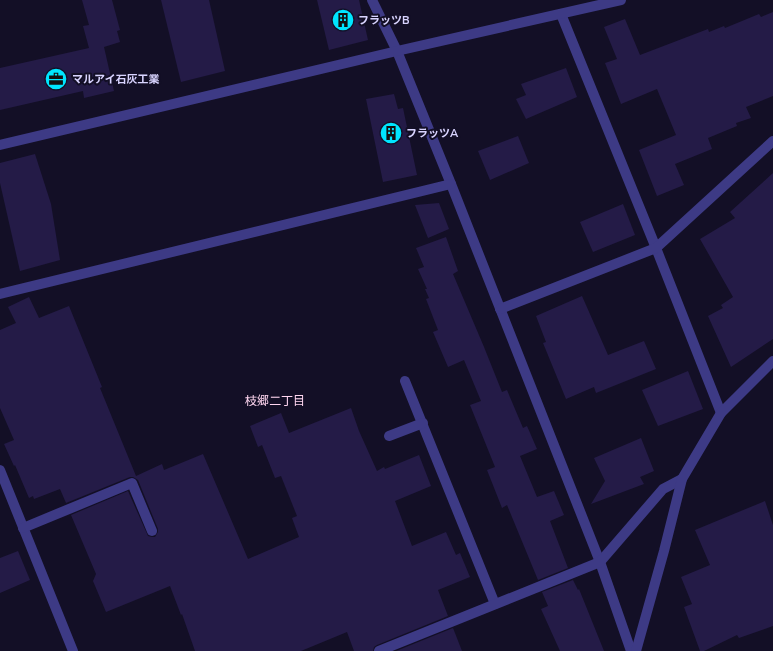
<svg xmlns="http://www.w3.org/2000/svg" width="773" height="651" font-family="'Nunito Sans','Noto Sans JP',sans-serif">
<rect width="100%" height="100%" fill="#130f26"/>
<g fill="#241b47">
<polygon points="82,0 112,0 120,30 117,31 120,42 104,47 114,91 84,98 83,91 0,110 0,68 89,48 83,26 89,25"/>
<polygon points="161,0 209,0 225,71 181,82"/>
<polygon points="317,0 359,0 368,40 329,50"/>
<polygon points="773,12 773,96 746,107 751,118 736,123 737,126 708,138 712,149 675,164 684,185 657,196 639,150 676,135 657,89 621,104 605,63 617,59 604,27 625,19 640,55 708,29 709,32 724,26 725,28 759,14 761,17"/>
<polygon points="566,68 577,97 526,119 516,99 526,95 521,84"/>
<polygon points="394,94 398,109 403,108 417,175 383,182 366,99"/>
<polygon points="518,136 529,163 490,180 478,151"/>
<polygon points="35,154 51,204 60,260 20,271 0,183 0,163"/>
<polygon points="773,173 773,339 731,367 708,316 723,308 721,305 733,297 700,239 735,218 730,212"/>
<polygon points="439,203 449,229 428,238 415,205"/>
<polygon points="623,204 635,235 593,252 580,222"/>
<polygon points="446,237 458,271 453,274 484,347 502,392 507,390 523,428 527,426 537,449 520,456 537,497 554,491 564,515 550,521 568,568 538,580 507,505 502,508 487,470 495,467 470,405 481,401 464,360 448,367 433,332 438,330 426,299 429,298 425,289 427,289 418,269 424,267 416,248"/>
<polygon points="582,296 608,355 644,341 656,369 596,393 594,387 566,399 543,343 546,342 536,316"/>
<polygon points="29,297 39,318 69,306 102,387 100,388 136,476 162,464 164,470 203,454 248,559 299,537 292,518 297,516 281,476 275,478 262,445 258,447 250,426 281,413 289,433 351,408 359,431 377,471 384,467 385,469 419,455 431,486 395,501 412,546 446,532 456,555 460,553 470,577 438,590 448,616 377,645 374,647 373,651 354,651 347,632 301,651 195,651 182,614 181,615 170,586 106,612 93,581 96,574 71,515 128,491 148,536 152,537 155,537 158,532 158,529 138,480 133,477 130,477 66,503 60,489 34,499 33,496 29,498 15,465 14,466 4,444 14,440 0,408 0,330 16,323 8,307"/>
<polygon points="688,371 703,409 658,426 642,390"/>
<polygon points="641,438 654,471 640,477 644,484 591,504 605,481 594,458"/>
<polygon points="765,501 773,525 773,626 739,638 737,635 704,651 700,651 684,607 692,604 681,577 710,565 695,530"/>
<polygon points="18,551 30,580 0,593 0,558"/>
<polygon points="573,580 578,590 579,589 604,651 560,651 541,609 548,606 542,592"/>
<polygon points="453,628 462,651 396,651"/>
</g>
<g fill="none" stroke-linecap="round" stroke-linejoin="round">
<g stroke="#3d3a85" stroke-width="10">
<polyline points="372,0 397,51 451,184 600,562 631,651"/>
<polyline points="561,14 656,248 721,413"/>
<polyline points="0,145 397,51 621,0"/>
<polyline points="0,294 451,184"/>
<polyline points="500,309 656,248 773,141"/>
<polyline points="405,381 495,604"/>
<polyline points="389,436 423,423"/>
<polyline points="0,470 73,651"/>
<polyline points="23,528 132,483 152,531"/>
<polyline points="379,651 600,562 663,489 682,479"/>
<polyline points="636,651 664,551 682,479 721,413 773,361"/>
</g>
</g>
<defs>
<g id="building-disc" transform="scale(1.15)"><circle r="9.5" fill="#00e5ff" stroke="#130f26"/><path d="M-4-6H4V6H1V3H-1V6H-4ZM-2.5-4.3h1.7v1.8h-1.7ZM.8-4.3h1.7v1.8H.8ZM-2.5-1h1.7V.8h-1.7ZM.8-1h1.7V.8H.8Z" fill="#111"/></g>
<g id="office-disc" transform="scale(1.15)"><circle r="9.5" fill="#00e5ff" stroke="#130f26"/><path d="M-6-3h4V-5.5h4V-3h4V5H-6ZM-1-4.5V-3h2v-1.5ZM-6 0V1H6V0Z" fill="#111"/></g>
</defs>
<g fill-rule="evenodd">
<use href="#building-disc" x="343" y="20"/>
<use href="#office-disc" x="56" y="79"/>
<use href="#building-disc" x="391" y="133"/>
</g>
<g text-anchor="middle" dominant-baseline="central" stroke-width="4" stroke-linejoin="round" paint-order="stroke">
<g font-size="11" font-weight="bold" fill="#d9d4ff" stroke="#130f26" text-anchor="start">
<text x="358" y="20">フラッツB</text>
<text x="72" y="79">マルアイ石灰工業</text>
<text x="406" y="133">フラッツA</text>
</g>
<g font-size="12" fill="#ffd6f0" stroke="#130f26">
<text x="275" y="401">枝郷二丁目</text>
</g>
</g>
</svg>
